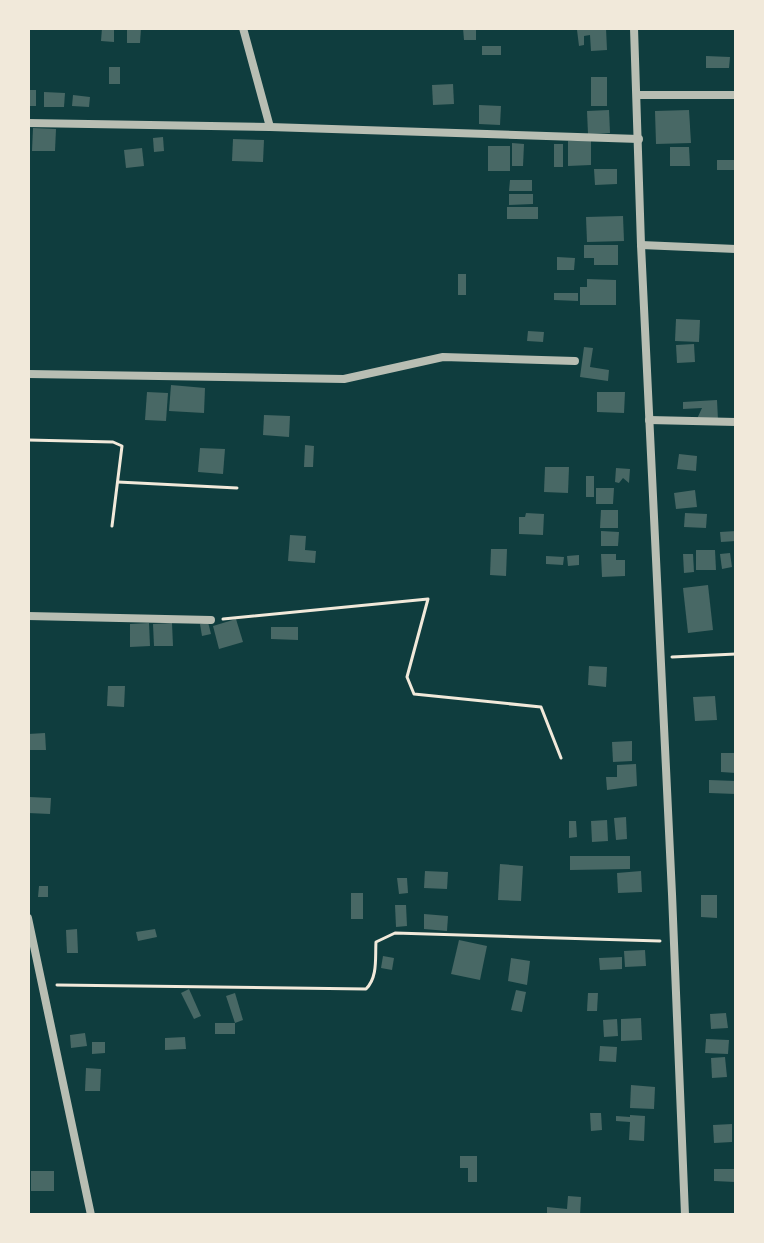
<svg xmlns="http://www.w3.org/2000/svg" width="764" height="1243" font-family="Jost,sans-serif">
<rect width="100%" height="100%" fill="#0f3d3e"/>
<g fill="#486865">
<polygon points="102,28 114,28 114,42 101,41"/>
<polygon points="127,28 141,28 140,43 127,43"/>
<polygon points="463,28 476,28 476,40 464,40"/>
<polygon points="606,28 607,50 591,51 590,35 584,36 584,45 579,46 577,30"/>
<rect x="482" y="46" width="19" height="9"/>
<polygon points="706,56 730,57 729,68 706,68"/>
<rect x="109" y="67" width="11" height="17"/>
<rect x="591" y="77" width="16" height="29"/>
<polygon points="453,84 454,104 433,105 432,85"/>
<rect x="28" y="90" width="8" height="16"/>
<polygon points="44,92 65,93 64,107 44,107"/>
<polygon points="73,95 90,97 89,107 72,106"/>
<polygon points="479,105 501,106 500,125 479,124"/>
<polygon points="609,110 610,133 588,134 587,111"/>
<polygon points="689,110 691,143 656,144 655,111"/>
<polygon points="33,128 56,129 55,151 32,151"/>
<polygon points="163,137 164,151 154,152 153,138"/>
<polygon points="233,139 264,140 263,162 232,161"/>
<polygon points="568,141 591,141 591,165 568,166"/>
<polygon points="512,143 524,144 523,166 512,166"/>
<rect x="554" y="144" width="9" height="23"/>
<rect x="488" y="146" width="22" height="25"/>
<polygon points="670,147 689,147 690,166 670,166"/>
<polygon points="142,148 144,166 126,168 124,150"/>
<rect x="717" y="160" width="19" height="10"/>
<polygon points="594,169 617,169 617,184 595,185"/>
<polygon points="510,180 532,180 532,191 509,191"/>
<polygon points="509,194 533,194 533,204 509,205"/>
<rect x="507" y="207" width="31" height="12"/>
<polygon points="623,216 624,241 587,242 586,217"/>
<polygon points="584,245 618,245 618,265 594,265 594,258 584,258"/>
<polygon points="557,257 575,258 574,270 557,270"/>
<rect x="458" y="274" width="8" height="21"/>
<polygon points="587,279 616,280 616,305 580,305 580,287 587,287"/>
<polygon points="554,293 578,293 578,301 554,300"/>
<polygon points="676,319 700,320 699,342 675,341"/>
<polygon points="528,331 544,332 543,342 527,341"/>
<polygon points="694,344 695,362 677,363 676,345"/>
<polygon points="584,347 593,348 590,367 609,370 608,381 580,377"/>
<polygon points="171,385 205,388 204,413 169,411"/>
<polygon points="147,392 168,393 166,421 145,420"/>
<polygon points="597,392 625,392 624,413 597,412"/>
<polygon points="717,400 718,420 696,421 702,408 683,409 683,402"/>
<polygon points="264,415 290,416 289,437 263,435"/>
<polygon points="305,445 314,446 313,467 304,467"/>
<polygon points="200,448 225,449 223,474 198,472"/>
<polygon points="679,454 697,456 696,471 677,469"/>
<polygon points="545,467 569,467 568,493 544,492"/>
<polygon points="616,468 630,469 629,483 623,478 619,483 615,482"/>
<rect x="586" y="476" width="8" height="21"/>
<polygon points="596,488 614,488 613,504 596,504"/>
<polygon points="695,490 697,507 676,509 674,493"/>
<polygon points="601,510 618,510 618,528 600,528"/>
<polygon points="526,513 544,514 543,535 519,534 519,517 525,517"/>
<polygon points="685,513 707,514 706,528 684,527"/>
<polygon points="601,531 619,532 618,546 601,546"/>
<polygon points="736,531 736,541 721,542 720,532"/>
<polygon points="290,535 306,536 305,550 316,551 315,563 288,561"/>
<polygon points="491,549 507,549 506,576 490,575"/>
<polygon points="696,550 715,550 716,570 696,570"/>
<polygon points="730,553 732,567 722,569 720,554"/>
<polygon points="601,554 616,554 616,560 625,560 625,576 602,577"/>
<polygon points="683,554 693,554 694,572 684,573"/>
<polygon points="579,555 579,565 568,566 567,556"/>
<polygon points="546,556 564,557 563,565 546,564"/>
<polygon points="708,585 713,630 688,633 683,588"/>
<polygon points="236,619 243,642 219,649 213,626"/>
<polygon points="208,622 211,634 202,636 200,624"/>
<polygon points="149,623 150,646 130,647 130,624"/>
<polygon points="172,623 173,646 154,646 153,624"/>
<polygon points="271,627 298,627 298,640 271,639"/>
<polygon points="589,666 607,667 606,687 588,685"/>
<polygon points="108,686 125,686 124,707 107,706"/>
<polygon points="715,696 717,720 695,721 693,697"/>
<polygon points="45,733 46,750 28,750 28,734"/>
<polygon points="632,741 632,761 613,762 612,742"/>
<polygon points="721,753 736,753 736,773 721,772"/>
<polygon points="636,764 637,786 607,790 606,777 617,777 617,765"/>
<polygon points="709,780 736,781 736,794 709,793"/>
<polygon points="29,797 51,798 50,814 28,813"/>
<polygon points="626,817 627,839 616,840 614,818"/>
<polygon points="607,820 608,841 592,842 591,821"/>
<polygon points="569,821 576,821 577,837 569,838"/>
<polygon points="570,856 630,856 630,869 570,870"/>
<polygon points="500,864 523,866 521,901 498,900"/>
<polygon points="425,871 448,872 447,889 424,888"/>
<polygon points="641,871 642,892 618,893 617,873"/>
<polygon points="397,878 407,878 408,893 399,894"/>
<polygon points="39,886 48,886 48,897 38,897"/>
<rect x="351" y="893" width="12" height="26"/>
<polygon points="701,895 717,895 717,918 701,917"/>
<polygon points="395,905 406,905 407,926 396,927"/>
<polygon points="424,914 448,916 447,931 424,929"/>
<polygon points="77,929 78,953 67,953 66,930"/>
<polygon points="155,929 157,937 138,941 136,932"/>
<polygon points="459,940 487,946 480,980 451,974"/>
<polygon points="645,950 646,966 625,967 624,951"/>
<polygon points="383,956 394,958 392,970 381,968"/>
<polygon points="622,957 622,969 600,970 599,958"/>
<polygon points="511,958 530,961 527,985 508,981"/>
<polygon points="189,989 201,1016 194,1019 181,993"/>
<polygon points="516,990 526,992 522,1012 511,1010"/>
<polygon points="235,993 243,1020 235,1023 226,996"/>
<polygon points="588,993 598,993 597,1011 587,1011"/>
<polygon points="726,1013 728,1028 711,1029 710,1014"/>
<polygon points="641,1018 642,1040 621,1041 621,1019"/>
<polygon points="617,1019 618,1036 604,1037 603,1020"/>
<rect x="215" y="1023" width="20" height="11"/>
<polygon points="85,1033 87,1046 71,1048 70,1035"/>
<polygon points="185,1037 186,1049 165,1050 165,1038"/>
<polygon points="706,1039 729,1040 728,1054 705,1053"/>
<polygon points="92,1042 105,1042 105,1053 92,1054"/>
<polygon points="600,1046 617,1047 616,1062 599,1061"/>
<polygon points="725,1057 727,1077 712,1078 711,1058"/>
<polygon points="86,1068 101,1069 100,1091 85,1091"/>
<polygon points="631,1085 655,1087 654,1109 630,1108"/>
<polygon points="590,1113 601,1113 602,1130 591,1131"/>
<polygon points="630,1115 645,1116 644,1141 629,1140 630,1122 616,1121 616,1116 630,1117"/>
<polygon points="732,1124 732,1142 714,1143 713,1125"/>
<polygon points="460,1156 477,1156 477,1182 468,1182 468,1168 460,1168"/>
<polygon points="714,1169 736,1169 735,1182 714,1181"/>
<rect x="31" y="1171" width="23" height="20"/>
<polygon points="568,1196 581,1197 580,1215 547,1215 547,1207 567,1209"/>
</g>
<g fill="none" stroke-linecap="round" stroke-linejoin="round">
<g stroke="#f1e9da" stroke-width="3">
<polyline points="28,440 113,442 122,446 112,526"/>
<polyline points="118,482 237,488"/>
<polyline points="223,619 428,599 407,677 414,694 541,707 561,758"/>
<polyline points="672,657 736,654"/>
<path d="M 57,985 L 366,989 C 378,977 375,958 376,942 L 395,933 L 660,941"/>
</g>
<g stroke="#b8beb3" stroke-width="8">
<polyline points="243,28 270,127"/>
<polyline points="634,28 641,245 672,894 685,1215"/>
<polyline points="637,95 736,95"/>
<polyline points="28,123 270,127 639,139"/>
<polyline points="641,245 736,249"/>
<polyline points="28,374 344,379 443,357 575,361"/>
<polyline points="649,420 736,422"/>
<polyline points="28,616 211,620"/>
<polyline points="28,918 91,1215"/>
</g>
</g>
<rect width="764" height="1243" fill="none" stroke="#f1e9da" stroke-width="60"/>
</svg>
